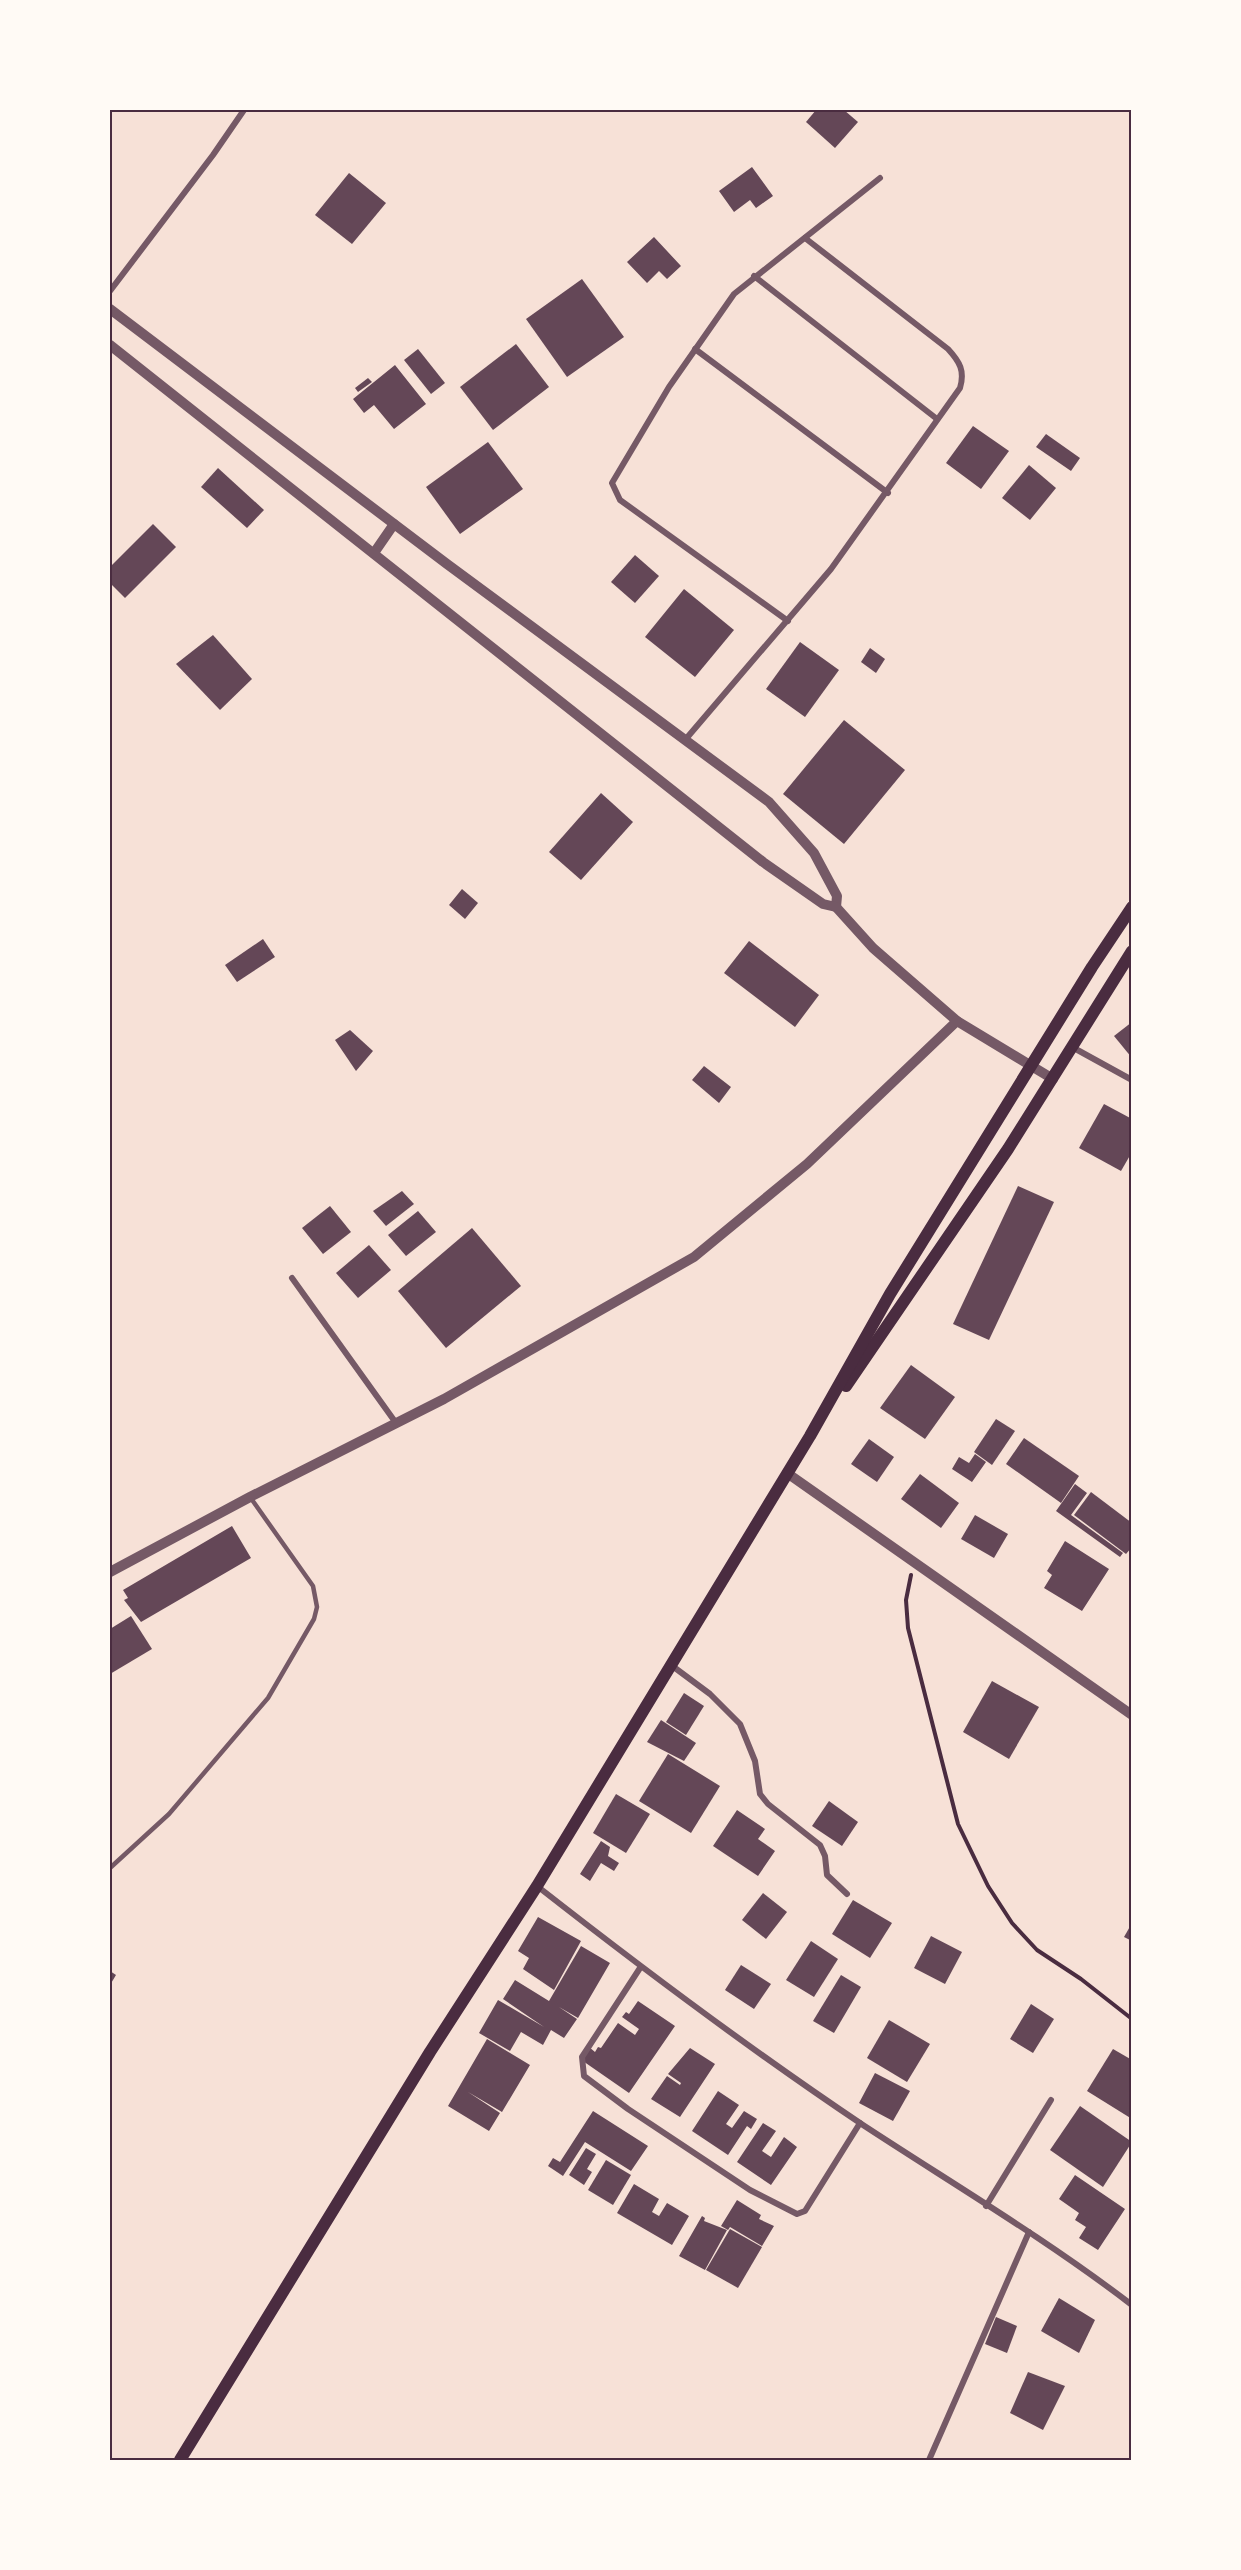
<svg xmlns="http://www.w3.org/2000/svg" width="1241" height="2570" font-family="Barlow,sans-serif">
<rect width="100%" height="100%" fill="#f7e1d7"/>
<g fill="#644757">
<polygon points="816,110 844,110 858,122 835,148 806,122"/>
<polygon points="752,167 773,196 756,208 750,200 734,212 719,191"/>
<polygon points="349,173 386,203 352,244 315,215"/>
<polygon points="654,237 681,266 667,279 659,271 647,283 627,262"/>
<polygon points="582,279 624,337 567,377 526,319"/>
<polygon points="516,344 549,387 493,430 460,387"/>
<polygon points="418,349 445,383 431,394 404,360"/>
<polygon points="395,365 426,404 394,429 374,405 364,413 353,399"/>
<polygon points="368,378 372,382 358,392 355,388"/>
<polygon points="973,426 1009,451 981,489 946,463"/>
<polygon points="1046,434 1080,458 1071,471 1036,447"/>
<polygon points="488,442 523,489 460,534 426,487"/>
<polygon points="1029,465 1056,488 1030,520 1002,498"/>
<polygon points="218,468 264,510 247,528 201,487"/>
<polygon points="153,524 176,547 125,598 110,583 110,567"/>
<polygon points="635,555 659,576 635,603 611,582"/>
<polygon points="684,589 734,630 695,677 645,637"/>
<polygon points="213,635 252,679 220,710 176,664"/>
<polygon points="800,642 839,670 805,717 766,689"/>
<polygon points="870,648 885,659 876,673 861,662"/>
<polygon points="844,720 905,770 844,844 783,794"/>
<polygon points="601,793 633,822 581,880 549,852"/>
<polygon points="462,889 478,903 465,919 449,905"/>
<polygon points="263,939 275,957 237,982 225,965"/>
<polygon points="749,941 819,995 795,1027 724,973"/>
<polygon points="1132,1022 1132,1058 1114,1036"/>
<polygon points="350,1030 373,1051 356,1071 335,1040"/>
<polygon points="704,1066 731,1087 719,1103 692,1080"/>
<polygon points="1104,1104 1132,1119 1132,1152 1121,1171 1079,1148"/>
<polygon points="1018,1186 1054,1202 989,1340 953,1324"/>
<polygon points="402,1191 414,1204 386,1226 373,1211"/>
<polygon points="330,1206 351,1232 323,1254 302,1228"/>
<polygon points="418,1211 436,1232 406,1256 388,1235"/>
<polygon points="472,1228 521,1286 446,1348 398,1291"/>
<polygon points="369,1245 391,1270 358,1298 336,1273"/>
<polygon points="911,1365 955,1397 925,1439 880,1408"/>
<polygon points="996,1419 1015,1431 992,1465 974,1452"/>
<polygon points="1024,1438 1079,1476 1061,1503 1006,1464"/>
<polygon points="869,1439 894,1457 877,1482 851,1464"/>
<polygon points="975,1454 986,1462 972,1482 952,1469 959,1457 969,1463"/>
<polygon points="920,1474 959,1503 941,1528 901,1499"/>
<polygon points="1075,1484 1087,1493 1071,1515 1123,1553 1120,1557 1056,1511"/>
<polygon points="1091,1492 1132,1523 1132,1547 1126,1554 1074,1515"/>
<polygon points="975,1515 1008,1534 994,1558 961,1539"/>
<polygon points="232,1526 251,1558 141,1622 124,1600 128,1598 123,1590"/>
<polygon points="1065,1541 1109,1569 1082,1611 1044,1588 1052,1575 1047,1571"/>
<polygon points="131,1616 152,1649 110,1674 110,1629"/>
<polygon points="992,1681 1039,1707 1009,1759 963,1732"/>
<polygon points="684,1693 704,1706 686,1735 666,1722"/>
<polygon points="661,1720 696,1743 684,1761 647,1742"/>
<polygon points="668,1754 720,1786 691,1833 639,1801"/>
<polygon points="616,1794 650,1814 626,1853 593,1833"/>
<polygon points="829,1801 858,1822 842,1846 812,1826"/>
<polygon points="737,1810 765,1829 758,1839 775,1851 758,1876 713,1846"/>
<polygon points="601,1841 610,1847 608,1856 619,1863 614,1871 601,1863 590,1881 580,1874"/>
<polygon points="763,1893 787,1912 766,1939 742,1920"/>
<polygon points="853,1900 892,1923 870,1958 832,1934"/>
<polygon points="538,1917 581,1941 554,1990 523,1969 529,1958 518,1951"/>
<polygon points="1132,1923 1132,1941 1124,1937"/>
<polygon points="931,1936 962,1952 945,1984 914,1968"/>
<polygon points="811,1941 838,1959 814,1997 786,1980"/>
<polygon points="581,1946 610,1963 578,2018 559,2007 577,2019 564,2038 551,2030 543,2045 521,2032 510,2051 479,2033 498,2000 544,2027 503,1999 515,1980 549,2001"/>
<polygon points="741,1965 771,1984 754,2009 725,1990"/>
<polygon points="110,1971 116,1975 110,1985"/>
<polygon points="841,1975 861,1987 834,2033 813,2021"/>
<polygon points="638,2001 675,2026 629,2093 580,2059 589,2047 595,2052 598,2047 601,2048 618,2023 635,2035 639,2029 622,2017 626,2012 629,2014"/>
<polygon points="1031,2004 1054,2019 1033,2053 1010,2039"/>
<polygon points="889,2020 930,2044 907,2082 867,2058"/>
<polygon points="487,2039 530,2065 502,2112 468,2092 500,2113 489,2131 448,2106"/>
<polygon points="690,2048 715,2064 680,2117 651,2099 667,2076 680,2085 681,2083 668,2074"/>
<polygon points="1113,2049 1132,2060 1132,2119 1087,2091"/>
<polygon points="875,2073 910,2091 893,2121 859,2103"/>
<polygon points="718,2091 739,2105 726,2124 732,2128 744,2111 757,2119 751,2129 747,2126 728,2155 692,2131"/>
<polygon points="1080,2106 1132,2142 1103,2187 1050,2150"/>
<polygon points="593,2111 648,2146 631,2171 585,2142 563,2176 548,2166 553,2158 560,2162"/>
<polygon points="763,2123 776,2131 762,2151 771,2157 784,2137 797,2147 771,2185 737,2162"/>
<polygon points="586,2148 596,2154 587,2169 592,2172 584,2185 569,2175"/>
<polygon points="606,2160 631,2175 613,2205 588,2190"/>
<polygon points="1075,2175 1125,2209 1098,2250 1079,2238 1086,2227 1075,2220 1079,2213 1059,2199"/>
<polygon points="634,2184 659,2199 652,2212 659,2216 667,2203 689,2216 672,2245 617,2213"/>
<polygon points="737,2200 761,2215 759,2219 774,2226 762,2246 730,2227 728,2230 721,2226"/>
<polygon points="702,2216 705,2218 704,2221 727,2230 705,2270 679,2256"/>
<polygon points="730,2229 762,2247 738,2288 706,2270"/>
<polygon points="1059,2298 1095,2320 1079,2353 1041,2331"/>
<polygon points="996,2317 1017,2326 1007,2353 985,2344"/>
<polygon points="1028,2372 1065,2386 1043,2430 1010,2413"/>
</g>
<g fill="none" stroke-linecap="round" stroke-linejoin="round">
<polyline stroke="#4a2c40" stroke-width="4" points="911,1575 906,1600 908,1628 958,1824 988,1886 1012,1923 1037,1950 1081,1979 1132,2019"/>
<polyline stroke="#755966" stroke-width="4.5" points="110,1868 169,1814 268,1698 314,1619 317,1607 313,1586 250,1497"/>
<g stroke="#755966" stroke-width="6">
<polyline points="754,276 937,419"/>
<polyline points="110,291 213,155 244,110"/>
<polyline points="695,349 888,493"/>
<polyline points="788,621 620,500 612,483 669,387 734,294 880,178"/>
<path d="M 685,740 L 831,569 L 960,388 C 965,371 960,362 948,349 L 805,238"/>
<polyline points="1072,1047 1132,1080"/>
<polyline points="292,1278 396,1423"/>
<polyline points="671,1665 710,1694 740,1724 755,1761 760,1794 768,1804 820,1845 825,1856 827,1875 847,1894"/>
<path d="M 537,1886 C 643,1969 751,2050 863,2125 C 953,2184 1046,2239 1132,2305"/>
<polyline points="640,1968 582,2057 584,2076 628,2109 750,2190 797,2214 805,2211 860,2123"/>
<polyline points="986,2206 1051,2100"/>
<polyline points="929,2460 1029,2232"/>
</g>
<g stroke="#755966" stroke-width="10">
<polyline points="110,309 447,564 769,802 814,853 837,896 836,907"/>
<polyline points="110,345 763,862 823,904 836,907 873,948 957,1021 1053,1079"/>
<polyline points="374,553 394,524"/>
<polyline points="787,1473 1132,1715"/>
<polyline points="110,1572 250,1497 444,1399 694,1257 807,1164 957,1021"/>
</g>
<g stroke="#4a2c40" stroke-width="12">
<polyline points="846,1386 1008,1149 1132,951"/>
<polyline points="180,2460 430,2052 537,1886 810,1436 890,1294 1092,967 1132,907"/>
</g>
</g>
<rect width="1241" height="2570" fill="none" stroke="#fffaf5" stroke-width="222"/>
<rect x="111" y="111" width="1019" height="2348" fill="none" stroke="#4a2c40" stroke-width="2"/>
</svg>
